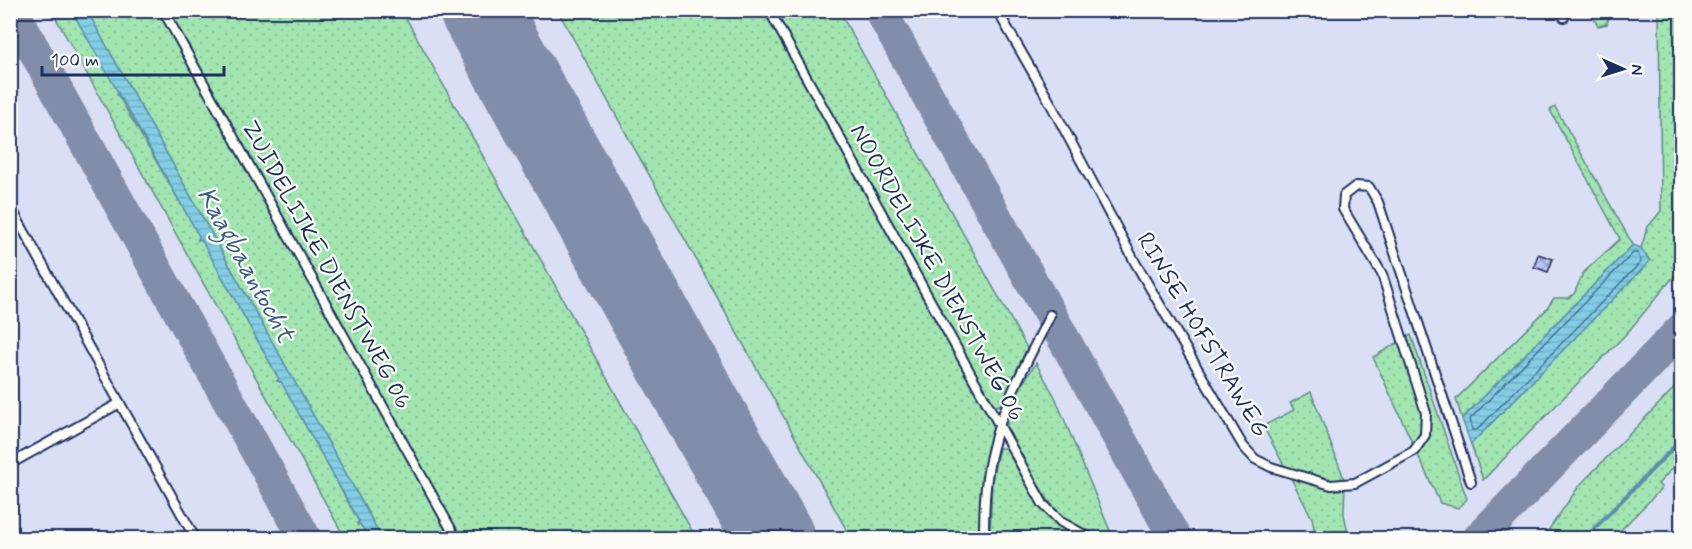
<svg xmlns="http://www.w3.org/2000/svg" width="1692" height="549" font-family="Mynerve,sans-serif">
<defs>
<pattern id="grass-dots" width="8" height="8" patternUnits="userSpaceOnUse" patternTransform="scale(1.5)"><rect width="8" height="8" fill="#a2e5b0"/><path d="M2 2h.1M6 6h.1" fill="none" stroke="#8bc59a" stroke-width="1.8" stroke-linecap="round"/></pattern>
<pattern id="forest-firs" width="22" height="20" patternUnits="userSpaceOnUse" patternTransform="scale(1.5)"><rect width="22" height="20" fill="#a2e5b0"/><path d="M5 1l3.5 6h-7zM16 11l3.5 6h-7z" fill="#8bc59a"/></pattern>
<pattern id="water-rules" width="6" height="5" patternUnits="userSpaceOnUse" patternTransform="scale(1.5)"><rect width="6" height="5" fill="#84cde4"/><path d="M0 2.5h6" fill="none" stroke="#71b0c6"/></pattern>
<pattern id="building-cross-hatch" width="8" height="8" patternUnits="userSpaceOnUse" patternTransform="scale(1.5)"><rect width="8" height="8" fill="#b8c3f4"/><path d="M0 0l8 8M0 8l8-8" fill="none" stroke="#959fc9"/></pattern>
</defs>
<rect width="100%" height="100%" fill="#e8ebf6"/>
<filter id="ink" filterUnits="userSpaceOnUse"><feTurbulence type="fractalNoise" baseFrequency=".0167" numOctaves="2"/><feDisplacementMap in="SourceGraphic" scale="12" xChannelSelector="R" yChannelSelector="G"/><feConvolveMatrix kernelMatrix="1 2 1 2 8 2 1 2 1" color-interpolation-filters="sRGB"/></filter>
<g filter="url(#ink)">
<polygon fill="#dadff5" points="10,11 1681,11 1681,538 11,538"/>
<g fill="url(#grass-dots)" stroke="#5e8a87" stroke-width="1.5">
<polygon points="52,11 72,11 120,94 118,95 200,237 198,240 201,239 279,379 277,381 281,381 359,522 357,523 360,524 369,538 345,538"/>
<polygon points="87,11 159,11 454,538 382,538"/>
<polygon points="168,11 402,11 696,538 461,538"/>
<polygon points="558,11 764,11 994,426 982,478 980,538 851,538"/>
<polygon points="774,11 839,11 1027,348 1001,405 994,406"/>
<polygon points="1659,11 1681,11 1681,268 1627,333 1483,480 1471,444 1650,261 1641,248 1647,228 1661,211"/>
<polygon points="1555,107 1633,245 1462,419 1456,399 1546,310 1554,298 1568,298 1574,294 1583,273 1620,239 1550,110"/>
<polygon points="1411,335 1467,499 1458,508 1440,503 1373,357"/>
<path d="M 1036,363 L 1055,397 L 1113,538 C 1067,538 1042,494 1023,458 C 1018,448 1008,436 1007,425 C 1006,405 1026,379 1036,363 Z"/>
<polygon points="1681,381 1681,459 1658,484 1662,488 1613,538 1543,538 1579,486"/>
<polygon points="1311,392 1345,481 1344,514 1349,538 1316,538 1312,518 1263,426 1294,410 1290,403"/>
<path d="M 999,448 L 1006,448 C 1027,486 1040,516 1078,538 L 990,538 L 992,479 Z"/>
</g>
<polygon fill="url(#forest-firs)" stroke="#5e8a87" stroke-width="1.5" points="1590,11 1611,11 1607,24 1598,26"/>
<g fill="url(#water-rules)" stroke="#5a8eae" stroke-width="1.5">
<polygon points="72,11 87,11 382,538 369,538 360,524 358,525 359,521 281,382 277,381 279,379 201,239 198,240 199,236 121,97 117,95 119,94"/>
<polygon points="1633,245 1641,248 1650,261 1471,444 1462,419"/>
</g>
<g fill="none" stroke-linecap="round" stroke-linejoin="round">
<polygon stroke="#456e94" stroke-width="1.5" points="1633,253 1638,253 1641,262 1477,430 1472,430 1470,419"/>
<polyline stroke="#5a8eae" stroke-width="4" points="1585,538 1682,439"/>
<g stroke="#828daa" stroke-width="33">
<polyline points="12,10 305,538"/>
<polyline points="880,10 1175,538"/>
<polyline points="1479,538 1682,329"/>
</g>
<polyline stroke="#828daa" stroke-width="81" points="480,10 774,538"/>
</g>
<polygon fill="url(#building-cross-hatch)" stroke="#1b2f5e" stroke-width="1.5" points="1538,254 1553,259 1548,272 1534,267"/>
<g fill="none" stroke-linecap="round" stroke-linejoin="round">
<g stroke="#1b2f5e" stroke-width="12">
<g id="service">
<polyline points="163,10 456,538"/>
<polyline points="769,10 1043,504 1061,522 1090,538"/>
<polyline points="997,10 1047,97 1136,264 1243,446 1255,459 1271,467 1331,485 1355,483 1414,451 1425,435 1426,413 1382,274 1343,209 1344,195 1356,186 1369,187 1378,202 1471,482"/>
<polyline points="1560,10 1564,17"/>
<polyline points="10,206 195,538"/>
<polyline points="10,464 120,403"/>
<path d="M 984,538 C 984,507 985,477 993,447 C 1004,401 1030,357 1050,315"/>
</g>
</g>
<use href="#service" stroke="#fdfcf7" stroke-width="8"/>
</g>
</g>
<g text-anchor="middle" dominant-baseline="central" stroke-width="4.5" stroke-linejoin="round" paint-order="stroke">
<g font-size="24" fill="#1b2f5e" stroke="#fdfcf7">
<text transform="translate(326 265) rotate(61)">ZUIDELIJKE DIENSTWEG 06</text>
<text transform="translate(937 273) rotate(61)">NOORDELIJKE DIENSTWEG 06</text>
<text transform="translate(1202 335) rotate(59)">RINSE HOFSTRAWEG</text>
</g>
<g font-size="26" font-style="italic" fill="#3a5e86" stroke="#fdfcf7">
<text transform="translate(245 265) rotate(61)">Kaagbaantocht</text>
</g>
</g>
<rect width="1692" height="549" fill="none" stroke="#fdfcf7" stroke-width="36"/>
<rect x="18" y="18" width="1656" height="513" fill="none" stroke="#1b2f5e" stroke-width="2" filter="url(#ink)"/>
<g transform="translate(1623 69) rotate(93)" stroke="#fdfcf7" stroke-width="4.5" paint-order="stroke">
<path d="M0-4.5L10 22L0 15L-10 22Z" fill="#1b2f5e"/>
<text y="-9" font-size="16" font-weight="bold" text-anchor="middle" fill="#1b2f5e">N</text>
</g>
<path d="M42 66v9h182v-9" fill="none" stroke="#1b2f5e" stroke-width="3"/>
<text x="51" y="66" font-size="18" fill="#1b2f5e" stroke="#fdfcf7" stroke-width="4.5" paint-order="stroke">100 m</text>
</svg>
